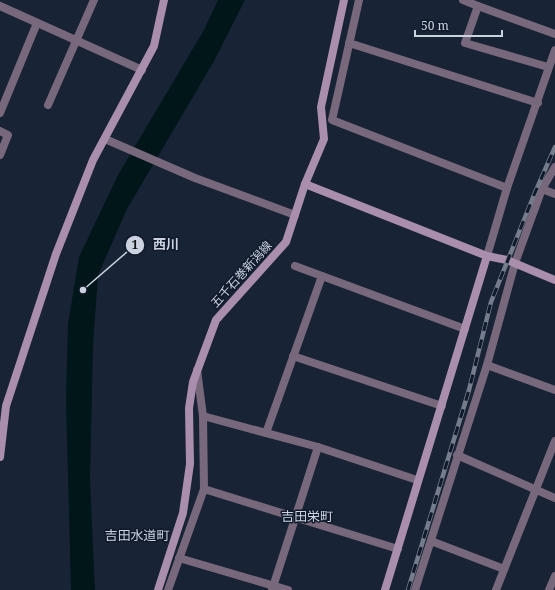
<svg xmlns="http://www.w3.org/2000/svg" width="555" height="590" font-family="'Noto Serif','Noto Sans JP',serif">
<rect width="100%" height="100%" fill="#192336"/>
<polygon fill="#001618" points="218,0 245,0 214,61 127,209 98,275 93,345 90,481 95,590 71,590 66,400 68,324 79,257 118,175 204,30"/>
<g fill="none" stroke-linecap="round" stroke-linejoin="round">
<g stroke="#78687b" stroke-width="8">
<polyline points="359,0 332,120 507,188"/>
<polyline points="463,0 478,6 465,43 548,67"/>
<polyline points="0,6 142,70"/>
<polyline points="478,6 555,34"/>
<polyline points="349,43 538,103"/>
<polyline points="48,105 94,0"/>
<polyline points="0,113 37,23"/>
<polyline points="0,131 8,135 0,155"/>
<polyline points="105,139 195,178 295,215"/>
<polyline points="555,167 542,189 555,194"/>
<polyline points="487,256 507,188 555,50"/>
<polyline points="295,266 465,329"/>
<polyline points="293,356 442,406"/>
<polyline points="487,365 555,390"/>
<polyline points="203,416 318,447 417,480"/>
<polyline points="266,433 322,276"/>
<polyline points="457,455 555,498"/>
<polyline points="204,489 398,549"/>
<polyline points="431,541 504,569"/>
<polyline points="179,558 288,590"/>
<polyline points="168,590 204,489 203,416 197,370"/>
<polyline points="272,590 318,447"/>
<polyline points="415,590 487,365 515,263 542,189"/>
<polyline points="496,590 555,441"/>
<polyline points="549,590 555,576"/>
</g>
<g stroke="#a98fad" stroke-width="8">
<polyline points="305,184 487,256 507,260 555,280"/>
<polyline points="0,457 6,406 56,254 93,160 154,46 164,0"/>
<polyline points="158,590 183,513 190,464 189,408 193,382 216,320 286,242 305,184 324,139 321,107 344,0"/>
<polyline points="385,590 487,256"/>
</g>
<g stroke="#757d8d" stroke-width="4.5">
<polyline id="rail" points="408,590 469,390 491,302 534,195 555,147"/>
</g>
<use href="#rail" stroke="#101a2c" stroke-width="3" stroke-dasharray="9" stroke-linecap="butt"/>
</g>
<g text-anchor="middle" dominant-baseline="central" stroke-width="3" stroke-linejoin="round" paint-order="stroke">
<g font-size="12" fill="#ccd3e0" stroke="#101a2c">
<text transform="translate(241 274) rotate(-48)">五千石巻新潟線</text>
</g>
<g font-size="13" fill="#ccd3e0" stroke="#101a2c">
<text x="307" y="516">吉田栄町</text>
<text x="137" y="535">吉田水道町</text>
</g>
</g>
<path fill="none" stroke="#ccd3e0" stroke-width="1.5" d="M83 290L135 245"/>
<g fill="#ccd3e0" stroke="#101a2c" stroke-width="1.5">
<circle cx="83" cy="290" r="4"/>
<circle cx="135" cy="245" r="10"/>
</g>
<g font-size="12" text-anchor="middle" font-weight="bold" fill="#111">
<text x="135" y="249">1</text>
</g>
<g font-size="13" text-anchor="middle" font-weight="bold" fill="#ccd3e0" stroke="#101a2c" stroke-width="3" stroke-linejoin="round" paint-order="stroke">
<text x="166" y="249">西川</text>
</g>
<path d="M415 30v6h87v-6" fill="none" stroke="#ccd3e0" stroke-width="2"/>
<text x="421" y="30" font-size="12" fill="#ccd3e0" stroke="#101a2c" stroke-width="3" paint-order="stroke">50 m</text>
</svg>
